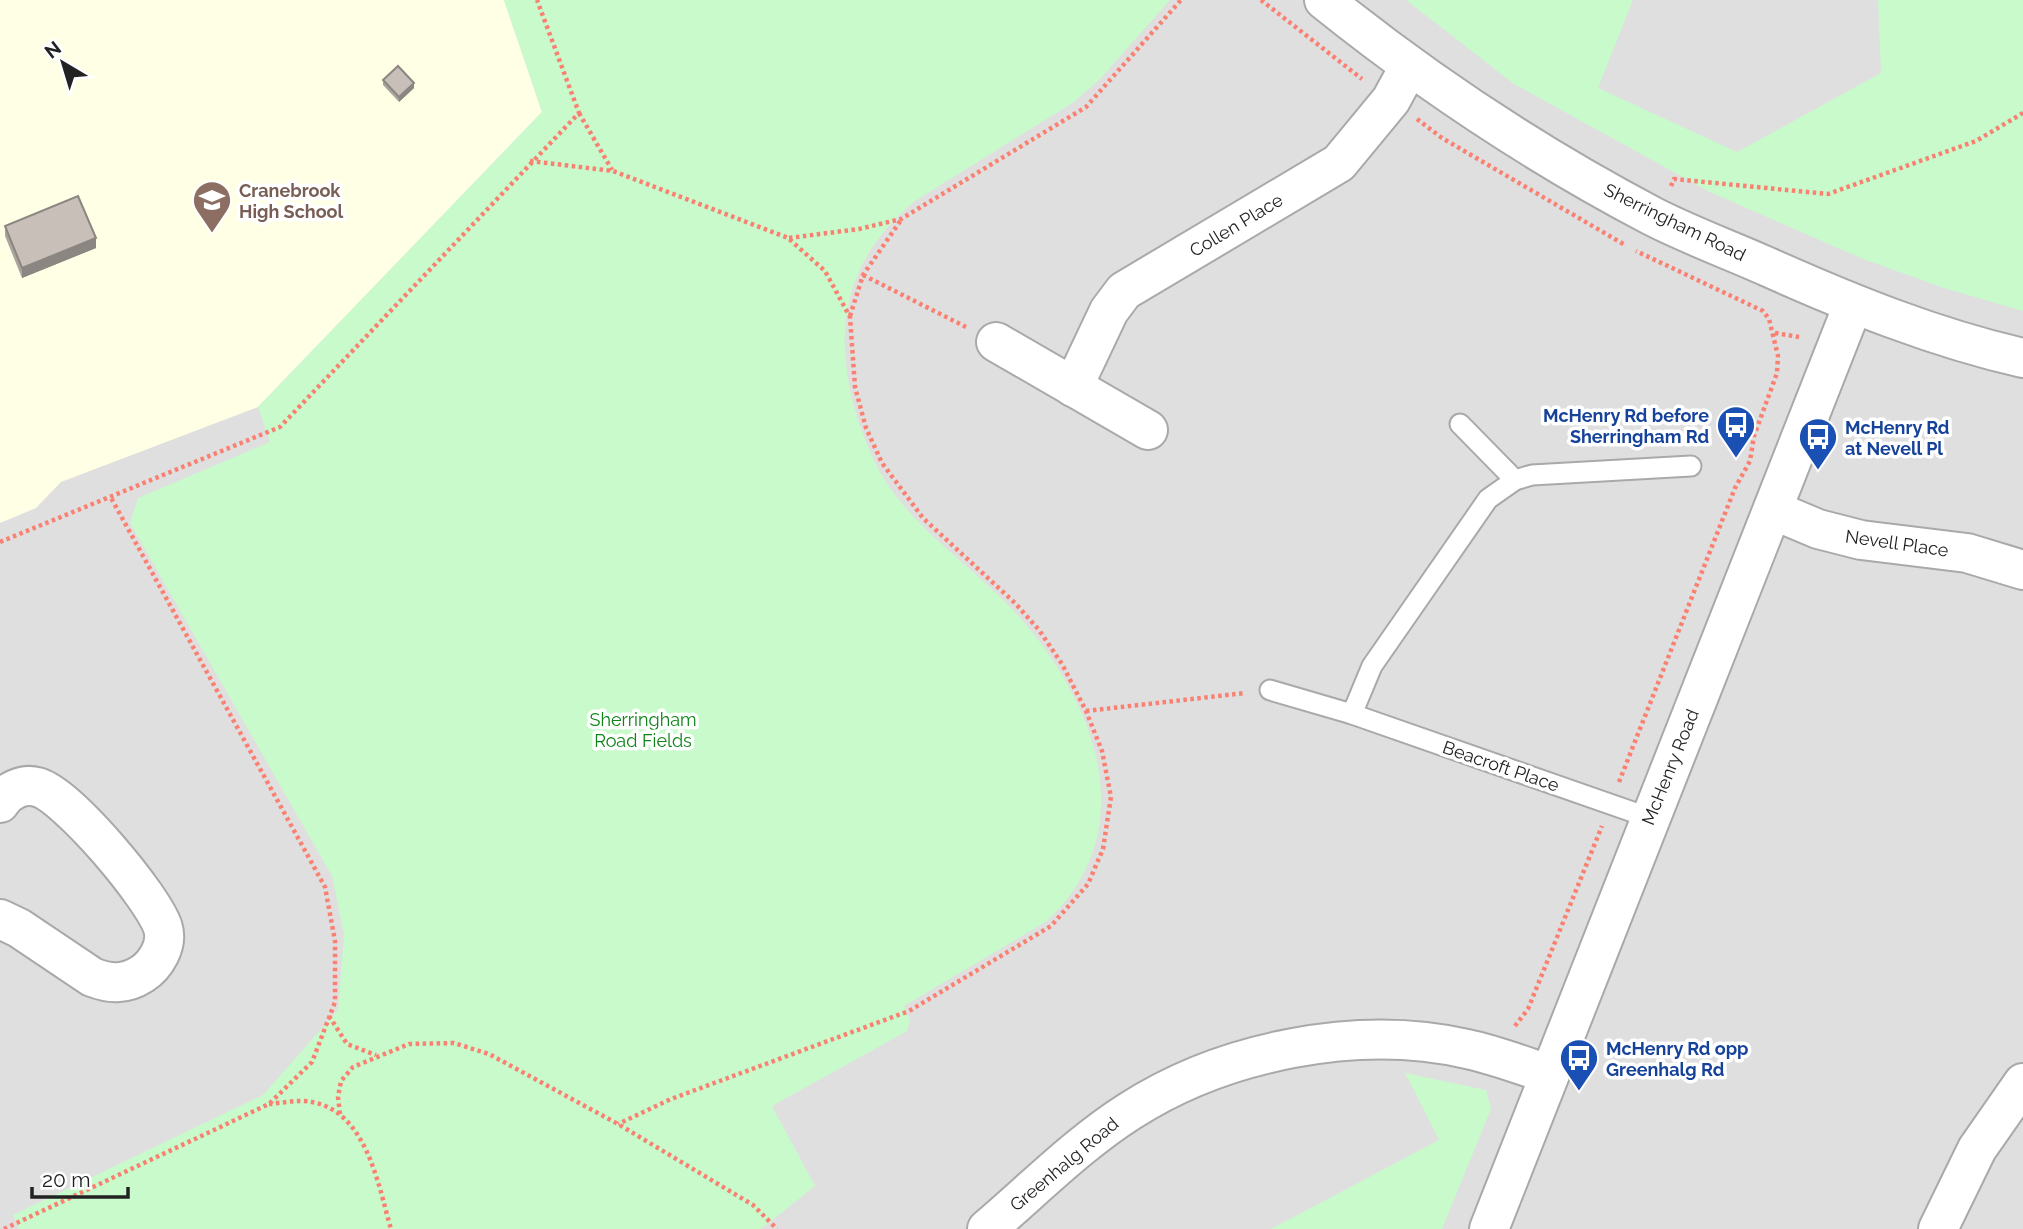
<svg xmlns="http://www.w3.org/2000/svg" width="2023" height="1229" font-family="Raleway,sans-serif">
<rect width="100%" height="100%" fill="#f2efe9"/>
<rect fill="#e0dfdf" x="0" y="0" width="2023" height="1229"/>
<polygon fill="#ffffe5" points="0,0 504,0 542,112 258,407 61,482 36,508 0,523"/>
<g fill="#c8facc">
<path d="M 504,0 L 1170,0 L 1100,79 L 1074,102 L 915,201 C 846,258 832,326 855,410 C 863,437 874,465 890,488 C 925,538 981,573 1021,619 C 1097,706 1143,831 1047,921 L 904,1006 L 910,1020 L 907,1031 L 772,1106 L 815,1186 L 761,1229 L 19,1229 L 13,1215 L 263,1095 L 338,1010 L 344,935 L 332,876 L 130,523 L 138,498 L 270,442 L 258,407 L 542,112 Z"/>
<polygon points="1406,0 1633,0 1598,88 1737,152 1881,73 1878,0 2023,0 2023,311 1944,288 1863,259 1710,192 1514,84"/>
<polygon points="1405,1073 1486,1090 1491,1109 1442,1229 1271,1229 1439,1140"/>
</g>
<g fill="none" stroke-linecap="round" stroke-linejoin="round">
<g stroke="#a9a9a9" stroke-width="23">
<g id="service">
<polyline points="1460,424 1515,480"/>
<polyline points="1270,690 1352,714 1650,818"/>
<polyline points="1352,714 1372,666 1488,499 1515,480 1532,475 1691,466"/>
</g>
</g>
<g stroke="#a9a9a9" stroke-width="42">
<g id="minor">
<polyline points="996,342 1148,430"/>
<polyline points="1073,387 1109,311 1124,291 1339,163 1391,100 1409,67"/>
<polyline points="1773,510 1818,529 1861,540 1967,553 2023,570"/>
<path d="M 0,803 C 7,791 23,783 37,787 C 67,794 154,898 163,928 C 168,945 156,965 142,974 C 125,985 110,984 92,977 L 19,928 L 0,919"/>
<path d="M 987,1229 C 1034,1189 1078,1144 1130,1111 C 1223,1051 1358,1024 1467,1049 C 1495,1055 1521,1065 1548,1074"/>
<polyline points="1938,1229 1977,1149 2023,1083"/>
</g>
</g>
<g stroke="#a9a9a9" stroke-width="42">
<g id="tertiary">
<path d="M 1324,0 C 1426,82 1536,155 1652,216 C 1689,235 1730,250 1768,267 C 1851,304 1935,338 2023,358"/>
<polyline points="1489,1229 1853,305"/>
</g>
</g>
<g stroke="#fa8072" stroke-width="4.5" stroke-dasharray="3.5 3.5" stroke-linecap="butt">
<polyline points="1261,0 1362,79"/>
<polyline points="579,113 612,170"/>
<polyline points="1417,119 1442,138 1625,245"/>
<polyline points="530,161 613,171 788,238 825,271 850,317 855,387 866,428 882,463 923,518 1015,603 1039,630 1062,664 1086,711 1102,751 1111,797 1103,849 1088,884 1051,926 909,1011 671,1099 618,1124"/>
<polyline points="1671,186 1674,179 1828,194 1976,141 2023,113"/>
<polyline points="789,238 859,229 901,219 1086,107 1181,0"/>
<polyline points="863,275 966,327"/>
<polyline points="850,316 863,275 901,220"/>
<polyline points="1775,333 1799,337"/>
<polyline points="0,542 280,427 579,113 537,0"/>
<polyline points="1086,711 1245,693"/>
<polyline points="1619,782 1735,488 1750,461 1754,436 1777,373 1778,356 1769,319 1763,311 1636,251"/>
<polyline points="329,1016 347,1044 376,1055"/>
<polyline points="1515,1026 1528,1009 1602,826"/>
<path d="M 269,1104 C 282,1103 299,1099 312,1102 C 367,1112 378,1185 391,1229"/>
<polyline points="340,1114 338,1097 341,1081 353,1067 409,1044 454,1043 489,1054 618,1124 753,1205 777,1229"/>
<polyline points="4,1229 269,1104 312,1062 335,1002 335,941 325,887 110,496"/>
</g>
<use href="#service" stroke="#fff" stroke-width="19"/>
<use href="#minor" stroke="#fff" stroke-width="38"/>
<use href="#tertiary" stroke="#fff" stroke-width="38"/>
</g>
<g fill="#aba49e">
<polygon points="383,80 414,88 399,102 383,85"/>
<polygon points="5,226 96,248 22,278 5,236"/>
</g>
<g fill="#8b8681">
<polygon points="414,83 414,88 399,102 399,97"/>
<polygon points="96,238 96,248 22,278 22,268"/>
</g>
<g fill="#c7bfb8" stroke="#8b8681" stroke-width="2">
<polygon points="398,66 414,83 399,97 383,80"/>
<polygon points="78,196 96,238 22,268 5,226"/>
</g>
<defs>
<g id="school-pin" transform="scale(2.0125)"><path d="M0 17L-7.5 6A9.5 9.5 0 1 1 7.5 6Z" fill="#8d6e63" stroke="#fff"/><path d="M0-5L7-2L0 1L-7-2ZM-4 1L0 2.5L4 1V4Q0 6-4 4Z" fill="#fff"/></g>
<g id="bus-pin" transform="scale(2.0125)"><path d="M0 17L-7.5 6A9.5 9.5 0 1 1 7.5 6Z" fill="#1a4fb4" stroke="#fff"/><path d="M-5-6H5V4H4V6H2V4H-2V6H-4V4H-5ZM-3.5-4V0h7V-4ZM-3.5 1.2v1.5H-2V1.2ZM2 1.2v1.5H3.5V1.2Z" fill="#fff"/></g>
</defs>
<g fill-rule="evenodd">
<use href="#school-pin" x="212" y="200"/>
<use href="#bus-pin" x="1736" y="425"/>
<use href="#bus-pin" x="1818" y="437"/>
<use href="#bus-pin" x="1579" y="1058"/>
</g>
<g text-anchor="middle" dominant-baseline="central" stroke-width="7" stroke-linejoin="round" paint-order="stroke">
<g font-size="18" font-weight="bold" fill="#785e54" stroke="#fff" text-anchor="start">
<text x="239" y="190">Cranebrook<tspan x="239" dy="21">High School</tspan></text>
</g>
<g font-size="18" fill="#222" stroke="#fff">
<text transform="translate(1675 222) rotate(26)">Sherringham Road</text>
<text transform="translate(1236 225) rotate(-31)">Collen Place</text>
<text transform="translate(1897 543) rotate(8)">Nevell Place</text>
<text transform="translate(1501 766) rotate(19)">Beacroft Place</text>
<text transform="translate(1670 767) rotate(-68)">McHenry Road</text>
<text transform="translate(1064 1164) rotate(-40)">Greenhalg Road</text>
</g>
<g font-size="18" font-weight="bold" fill="#164399" stroke="#fff" text-anchor="start">
<text x="1709" y="415" text-anchor="end">McHenry Rd before<tspan x="1709" dy="21">Sherringham Rd</tspan></text>
<text x="1845" y="427">McHenry Rd<tspan x="1845" dy="21">at Nevell Pl</tspan></text>
<text x="1606" y="1048">McHenry Rd opp<tspan x="1606" dy="21">Greenhalg Rd</tspan></text>
</g>
<g font-size="18" fill="#0c8416" stroke="#fff">
<text x="643" y="719">Sherringham<tspan x="643" dy="21">Road Fields</tspan></text>
</g>
</g>
<g transform="translate(63 63) rotate(322)" stroke="#ffffff" stroke-width="5" paint-order="stroke">
<path d="M0-5L12 26L0 18L-12 26Z" fill="#222222"/>
<text y="-10" font-size="19" font-weight="bold" text-anchor="middle" fill="#222222">N</text>
</g>
<path d="M32 1187v10h96v-10" fill="none" stroke="#222222" stroke-width="3.5"/>
<text x="42" y="1187" font-size="21" fill="#222222" stroke="#ffffff" stroke-width="5" paint-order="stroke">20 m</text>
</svg>
